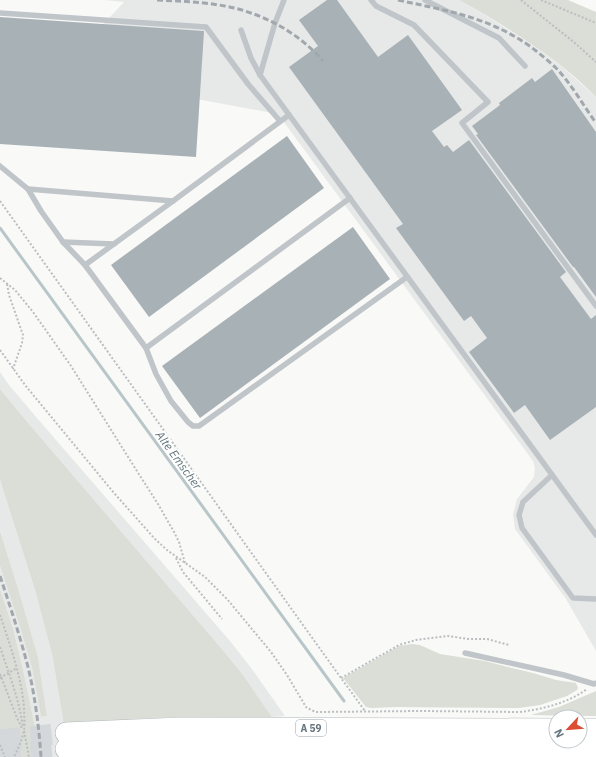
<svg xmlns="http://www.w3.org/2000/svg" width="596" height="757" font-family="'IBM Plex Sans',sans-serif">
<rect width="100%" height="100%" fill="#f9f9f7"/>
<g fill="#e7e9e8">
<polygon points="105,0 459,0 485,15 531,44 560,65 596,97 596,651 566,599 515,529 513,514 517,499 534,477 535,468 533,461 278,114 191,98 94,34 124,2"/>
<polygon points="0,372 9,385 37,418 230,641 252,669 285,716 272,717 243,675 221,648 29,424 0,389"/>
<polygon points="0,480 35,590 52,654 64,725 66,757 36,757 34,722 24,674 13,628 0,589 0,566 19,624 32,668 41,717 47,716 38,657 20,595 0,531"/>
</g>
<g fill="#daded6">
<path d="M 459,0 L 568,0 L 596,12 L 596,97 C 584,85 572,74 559,64 C 527,40 494,19 459,0 Z"/>
<polygon points="0,389 29,424 221,648 243,675 272,717 178,717 133,719 97,724 64,725 52,654 35,590 0,480"/>
<polygon points="0,531 20,595 38,657 47,716 41,717 32,668 19,624 0,566"/>
<polygon points="0,589 13,628 24,674 34,722 36,757 0,757"/>
<polygon points="412,644 420,645 440,654 485,661 504,666 533,673 556,680 576,683 578,688 577,690 567,696 540,705 519,708 397,707 371,708 366,707 343,678 399,646"/>
<polygon points="596,691 596,716 531,715 559,707"/>
</g>
<g fill="none" stroke-linecap="round" stroke-linejoin="round">
<polyline stroke="#b9c6c9" stroke-width="3" points="0,228 344,701"/>
</g>
<g fill="#a8b1b6">
<polygon points="327,0 337,0 378,57 408,35 462,110 432,131 444,147 447,145 453,152 469,140 566,272 560,277 591,319 596,315 596,407 550,440 525,405 514,413 469,352 487,338 471,316 464,321 396,228 403,224 289,67 318,46 299,20"/>
<polygon points="0,17 204,31 196,157 0,144"/>
<polygon points="552,69 596,132 596,297 574,267 573,267 476,135 478,134 472,126 500,105 499,103 532,78 535,82"/>
<polygon points="287,136 324,188 149,317 111,265"/>
<polygon points="353,227 390,279 200,418 162,366"/>
</g>
<g fill="none" stroke-linecap="round" stroke-linejoin="round">
<g stroke="#d4d8da" stroke-width="21" stroke-dasharray="21 10" stroke-linecap="butt">
<polyline points="0,740 66,733"/>
<polyline points="0,755 66,749"/>
</g>
<g stroke="#b4b9bc" stroke-width="22">
<g id="motorway">
<polyline points="580,729 596,729"/>
<polyline points="66,733 180,728 556,729"/>
<polyline points="66,749 124,747 596,748"/>
</g>
</g>
<g stroke="#bbbec1" stroke-width="2" stroke-dasharray="2 2" stroke-linecap="butt">
<polyline points="521,0 575,43 596,62"/>
<polyline points="541,0 596,23"/>
<polyline points="0,201 328,660 365,711"/>
<polyline points="0,278 15,290 33,312 71,366 135,468 158,504 174,532 179,542 185,563"/>
<polyline points="7,284 9,295 23,335 22,343 13,369"/>
<path d="M 0,350 L 25,385 L 114,493 L 155,539 L 167,550 L 205,577 L 227,599 L 271,652 L 287,675 L 306,707 L 311,710 L 316,712 L 421,711 L 520,712 C 543,709 568,703 587,689"/>
<polyline points="176,558 183,572 222,619"/>
<path d="M 0,615 C 10,645 21,675 24,707 C 24,715 25,723 24,731 C 22,740 18,749 14,757"/>
<path d="M 0,647 C 9,674 19,699 23,727"/>
<polyline points="0,674 17,718 22,728"/>
<polyline points="0,678 17,668"/>
<polyline points="341,678 399,645 416,640 448,636 468,639 487,639 509,645"/>
<polyline points="24,731 29,757"/>
<polyline points="0,745 5,757"/>
</g>
<g stroke="#c0c5c9" stroke-width="5.5">
<polyline points="371,0 376,6 414,25 488,102 462,123 596,306"/>
<polyline points="425,0 499,38 525,66"/>
<polyline points="0,13 206,27 248,84 280,121"/>
<polyline points="241,30 251,58 260,75 596,535"/>
<polyline points="260,75 275,23 284,0"/>
<polyline points="0,166 28,189 173,201 289,115"/>
<polyline points="28,189 41,211 63,242 85,265"/>
<polyline points="173,201 85,265 146,348 350,198"/>
<polyline points="63,242 114,244"/>
<polyline points="146,348 156,374 171,401 188,422 193,426 199,426 407,277"/>
<polyline points="552,475 523,502 519,515 522,528 573,598 596,599"/>
<polyline points="465,653 564,675 594,684 596,683"/>
</g>
<use href="#motorway" stroke="#fff" stroke-width="21"/>
<g stroke="#a0a8ad" stroke-width="3" stroke-dasharray="6 3" stroke-linecap="butt">
<path d="M 157,0 C 180,1 203,2 225,6 C 262,13 298,32 323,61"/>
<path d="M 398,0 C 448,11 489,17 531,47 C 540,54 549,61 557,69 C 572,85 583,105 596,123"/>
<path d="M 0,576 C 10,606 20,636 28,667 C 35,696 39,727 41,757"/>
</g>
</g>
<g text-anchor="middle" dominant-baseline="central" stroke-width="4" stroke-linejoin="round" paint-order="stroke">
<rect fill="#fff" stroke="#94a0a7" stroke-width="1" x="296" y="720" width="30" height="16" rx="3"/>
<g font-size="10" font-weight="bold" fill="#667781">
<text x="311" y="728">A 59</text>
</g>
<g font-size="12" font-style="italic" fill="#60767b" stroke="#fff">
<text transform="translate(179 460) rotate(54)">Alte Emscher</text>
</g>
</g>
<g transform="translate(568 729) rotate(244)"><circle r="19" fill="#ffffff" stroke="#c2c9cd"/>
<path d="M0-3L7 15L0 10L-7 15Z" fill="#dc4e34"/>
<text y="-6" font-size="11" font-weight="bold" text-anchor="middle" fill="#667781">N</text>
</g>
</svg>
